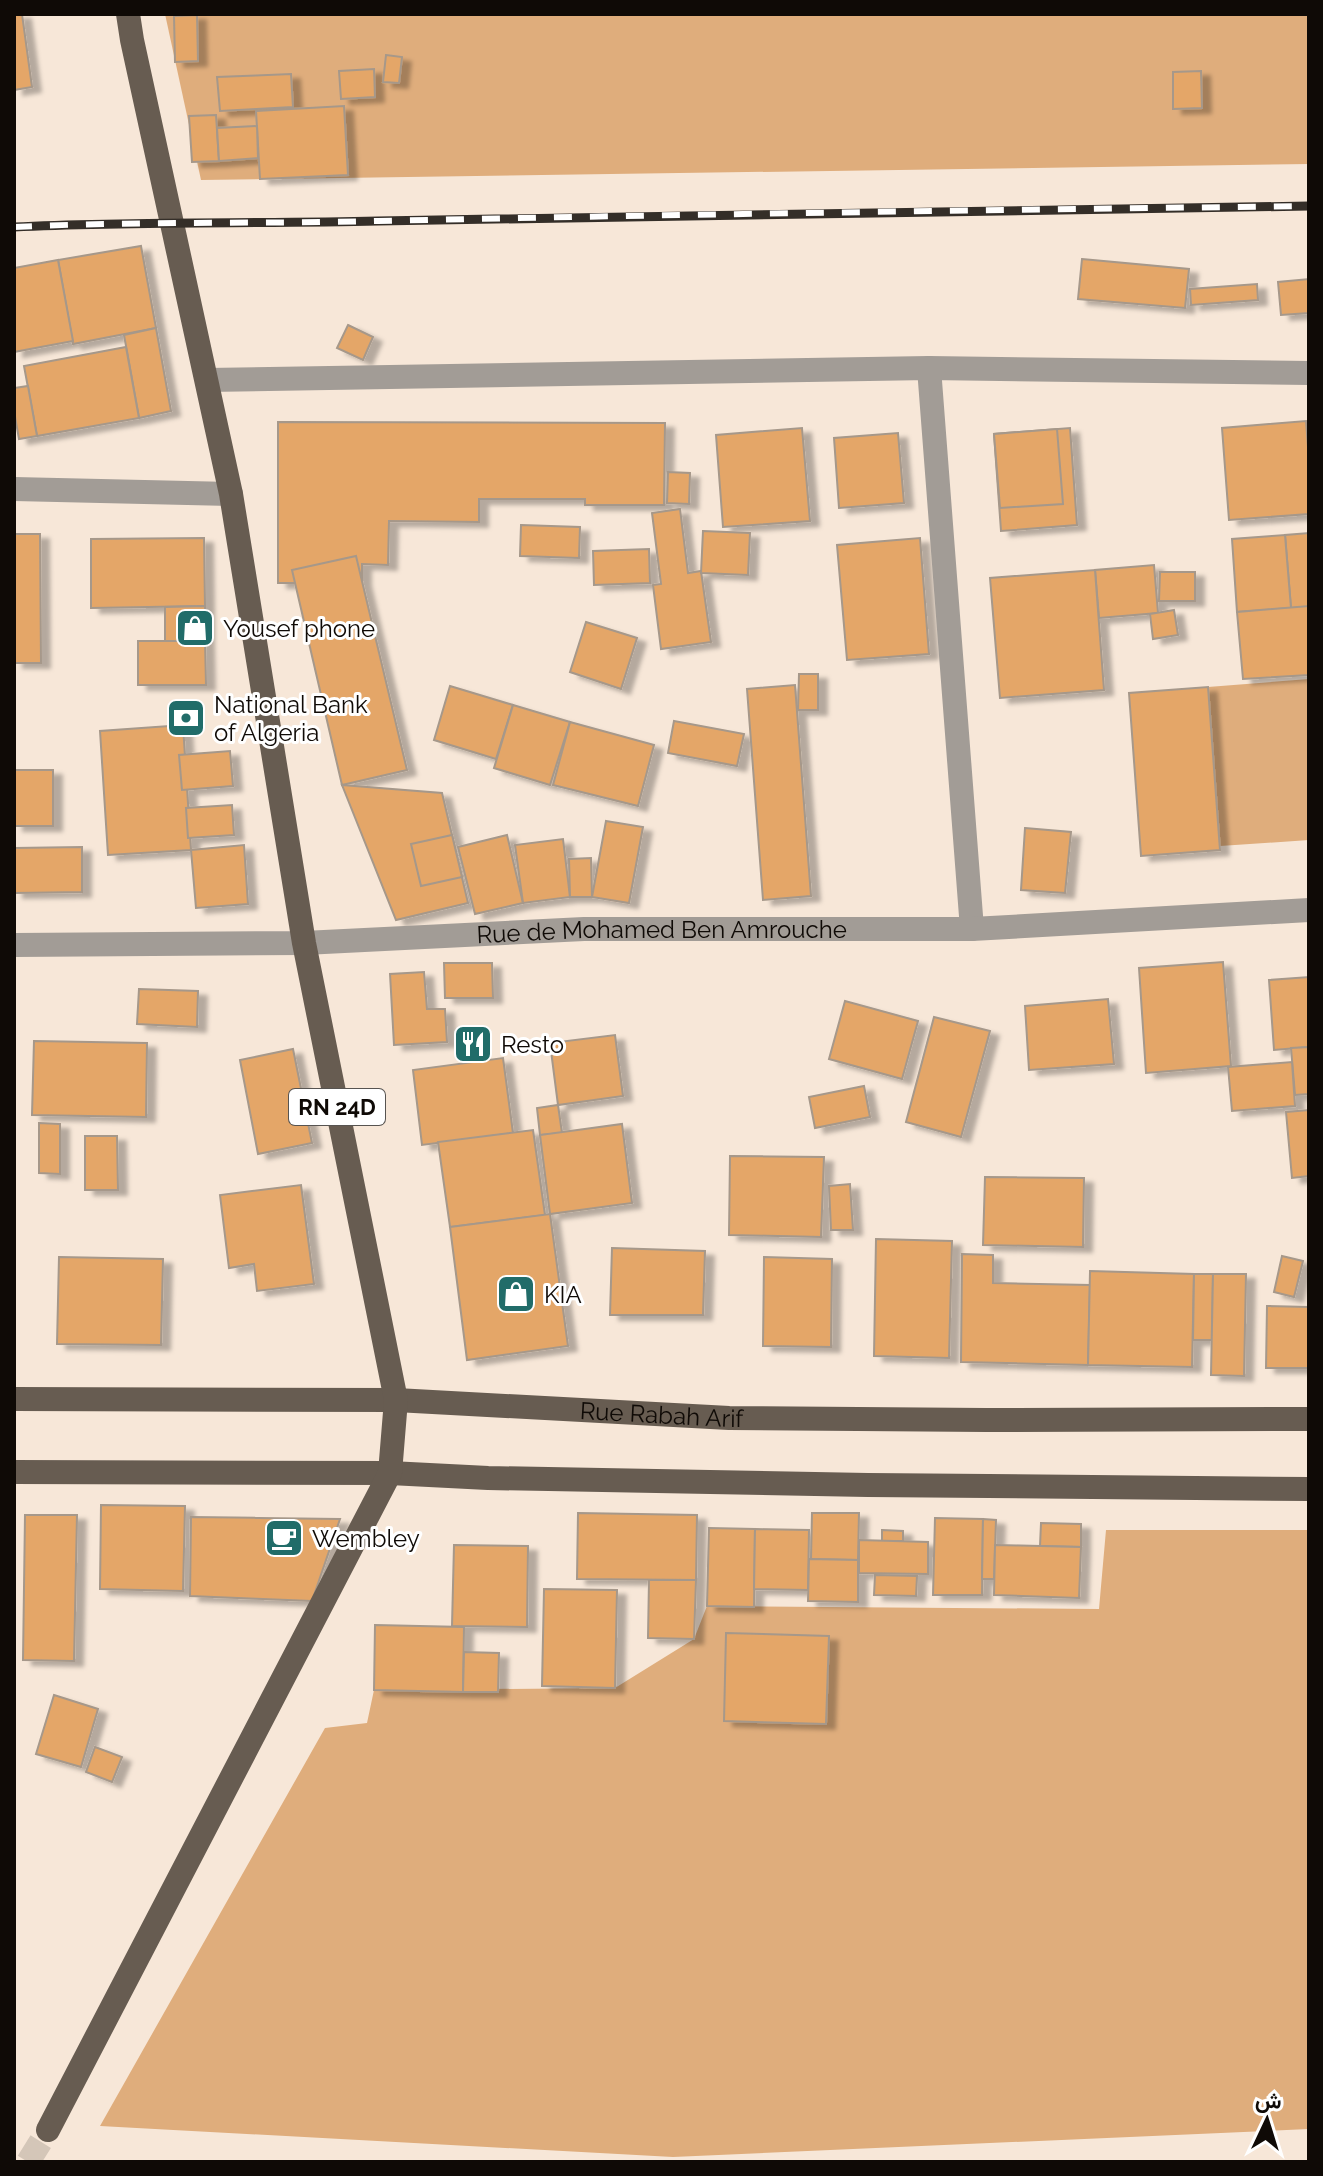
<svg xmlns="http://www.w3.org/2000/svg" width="1323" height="2176" font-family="Raleway,Vazirmatn,sans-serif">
<defs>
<filter id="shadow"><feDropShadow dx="9" dy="5" stdDeviation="2" flood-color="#0004"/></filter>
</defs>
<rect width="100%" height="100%" fill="#f7e7d8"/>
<g fill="#dfad7c">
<polygon points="165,14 1309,14 1309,164 201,180"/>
<polygon points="1309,679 1309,840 1220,846 1208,687"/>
<polygon points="1106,1530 1309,1530 1309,2129 673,2157 100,2126 325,1728 367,1723 374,1690 615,1688 694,1639 707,1606 1099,1609"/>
</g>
<g fill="#e4a667" stroke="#a6988a" stroke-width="2" filter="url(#shadow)">
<polygon points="14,14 22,14 32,87 14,90"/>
<polygon points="197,15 198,61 175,62 174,16"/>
<polygon points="386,55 402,57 399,83 383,82"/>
<polygon points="374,69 375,97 341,99 339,71"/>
<polygon points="1201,71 1202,108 1173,109 1173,72"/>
<polygon points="291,74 293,107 220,111 217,77"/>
<polygon points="344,106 348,175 260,179 256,111"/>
<polygon points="216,115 219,161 192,162 189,116"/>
<polygon points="257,126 258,158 219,161 217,128"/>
<polygon points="141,246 156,328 73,344 58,260"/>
<polygon points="1082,259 1189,269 1185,308 1078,299"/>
<polygon points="58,260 73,341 14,352 14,268"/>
<polygon points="1309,279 1309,313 1281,315 1278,282"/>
<polygon points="1257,284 1258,300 1191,305 1190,289"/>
<polygon points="348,325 373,337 363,360 337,348"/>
<polygon points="156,328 171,411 139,418 124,335"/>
<polygon points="126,347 139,418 37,436 24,366"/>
<polygon points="28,386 37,436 19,439 14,411 14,388"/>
<polygon points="1306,421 1309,460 1309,514 1229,520 1222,428"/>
<polygon points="278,422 665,423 664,505 585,505 585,499 479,499 479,522 389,521 388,565 362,564 362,583 278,583"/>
<polygon points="802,428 810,521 723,527 716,435"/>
<polygon points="1070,428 1077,525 1001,531 994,434"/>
<polygon points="1057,429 1063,504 1000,508 994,434"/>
<polygon points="898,433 904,503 839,508 834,438"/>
<polygon points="668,472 690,473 689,504 667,503"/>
<polygon points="680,509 688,573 701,571 711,642 661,649 653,585 661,584 652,513"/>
<polygon points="521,525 580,527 579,558 520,556"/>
<polygon points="703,531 750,533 748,575 701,573"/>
<polygon points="1309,533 1309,607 1291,608 1285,535"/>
<polygon points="14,534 40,534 41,663 14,663"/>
<polygon points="1285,535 1291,608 1237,612 1232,539"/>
<polygon points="204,538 205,606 91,608 91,539"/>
<polygon points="920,538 929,654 847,660 837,545"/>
<polygon points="649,549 650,583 594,585 593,551"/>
<polygon points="356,556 407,770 342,785 292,570"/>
<polygon points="1154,565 1158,613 1099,618 1095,570"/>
<polygon points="1095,570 1104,690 1000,698 990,578"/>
<polygon points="1160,572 1195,572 1195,601 1159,601"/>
<polygon points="205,606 205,641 165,641 165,607"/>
<polygon points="1309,606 1309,675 1243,679 1237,612"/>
<polygon points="1174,610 1178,635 1153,639 1150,614"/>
<polygon points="586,622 637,638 621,689 570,672"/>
<polygon points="138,641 205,641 206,685 138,685"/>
<polygon points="799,674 818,674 818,710 798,710"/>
<polygon points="795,685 811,896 763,900 747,689"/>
<polygon points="450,686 513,705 496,759 434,740"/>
<polygon points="1208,687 1220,850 1141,856 1129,693"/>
<polygon points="513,705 570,722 550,785 494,768"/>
<polygon points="674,721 744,734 737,766 668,753"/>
<polygon points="570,722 654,745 638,806 553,785"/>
<polygon points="183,725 191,850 108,855 100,731"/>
<polygon points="230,751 233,786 182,790 179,755"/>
<rect x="14" y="770" width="39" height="56"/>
<polygon points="342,785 442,793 468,903 396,920"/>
<polygon points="232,805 234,835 188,838 186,808"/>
<polygon points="606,821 643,827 629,903 592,897"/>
<polygon points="1025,828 1071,832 1065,893 1021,890"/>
<polygon points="452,835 462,877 421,886 411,844"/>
<polygon points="507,835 523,903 475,914 458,847"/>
<polygon points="563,839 570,897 523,903 515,845"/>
<polygon points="244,845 248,904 196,908 191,850"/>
<polygon points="82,847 82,892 14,893 14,848"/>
<polygon points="591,858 592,897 570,897 569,859"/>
<polygon points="1223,962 1231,1066 1146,1073 1139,968"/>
<polygon points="444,963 492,963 493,998 445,998"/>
<polygon points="424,972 427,1009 445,1009 447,1042 394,1045 390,974"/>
<polygon points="1309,977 1309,1047 1274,1050 1269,980"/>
<polygon points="139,989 198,991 197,1027 137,1024"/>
<polygon points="1108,999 1114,1064 1029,1070 1025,1006"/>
<polygon points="845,1001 918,1021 902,1079 829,1059"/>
<polygon points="934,1017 990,1031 961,1137 906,1122"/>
<polygon points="615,1035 623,1096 558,1105 550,1043"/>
<polygon points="34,1041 147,1043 146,1117 32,1115"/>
<polygon points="1309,1047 1309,1094 1295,1095 1291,1048"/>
<polygon points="293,1049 312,1143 258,1154 240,1060"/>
<polygon points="503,1058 513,1133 422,1145 413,1070"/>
<polygon points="1292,1062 1295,1106 1232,1111 1228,1067"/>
<polygon points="864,1086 870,1117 815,1128 809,1097"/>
<polygon points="558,1105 562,1133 540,1135 537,1108"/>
<polygon points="1309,1110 1309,1176 1292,1178 1286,1112"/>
<polygon points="39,1123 60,1124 60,1174 39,1173"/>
<polygon points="622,1124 632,1203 550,1214 540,1135"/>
<polygon points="533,1130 545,1215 450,1227 438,1142"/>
<polygon points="85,1136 117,1136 118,1190 85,1190"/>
<polygon points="730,1156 824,1157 821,1237 729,1235"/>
<polygon points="985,1177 1084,1178 1083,1247 983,1245"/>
<polygon points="850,1184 853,1230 831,1230 829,1186"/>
<polygon points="301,1185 314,1284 257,1291 254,1264 229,1268 220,1195"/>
<polygon points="550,1214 568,1346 467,1360 450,1227"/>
<polygon points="876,1239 952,1241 949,1358 874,1356"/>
<polygon points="612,1248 705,1251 703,1315 610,1315"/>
<polygon points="962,1254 993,1255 993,1283 1090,1285 1088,1365 961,1362"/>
<polygon points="1282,1256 1303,1261 1294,1297 1274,1292"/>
<polygon points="59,1257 163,1259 161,1345 57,1344"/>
<polygon points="764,1257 832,1259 831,1347 763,1346"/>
<polygon points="1090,1271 1194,1274 1192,1367 1088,1365"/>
<polygon points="1194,1274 1213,1274 1212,1340 1193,1340"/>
<polygon points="1213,1274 1246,1274 1244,1376 1211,1375"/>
<polygon points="1267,1306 1309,1307 1309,1368 1266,1368"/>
<polygon points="101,1505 185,1506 183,1591 100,1589"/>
<polygon points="578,1513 697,1515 696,1580 577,1579"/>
<polygon points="812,1513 859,1513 858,1560 811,1559"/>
<polygon points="25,1515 77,1515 74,1661 23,1660"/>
<polygon points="191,1517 340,1519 312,1601 190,1596"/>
<polygon points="935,1518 983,1519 982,1595 933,1595"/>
<polygon points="983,1519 996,1520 994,1579 982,1579"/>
<polygon points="1041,1523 1081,1524 1081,1547 1040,1546"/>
<polygon points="709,1528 755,1529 754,1607 707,1606"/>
<polygon points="755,1529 809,1530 808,1590 754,1589"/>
<polygon points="882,1530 903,1531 903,1541 882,1541"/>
<polygon points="859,1540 928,1542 928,1574 859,1573"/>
<polygon points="454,1545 528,1546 527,1627 452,1626"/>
<polygon points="995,1545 1081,1547 1079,1598 994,1595"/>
<polygon points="809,1559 858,1560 858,1602 808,1601"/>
<polygon points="875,1575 917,1576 916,1596 874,1595"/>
<polygon points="649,1580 696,1580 694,1639 648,1638"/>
<polygon points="544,1589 617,1590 615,1688 542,1686"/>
<polygon points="375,1625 464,1627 463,1692 374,1690"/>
<polygon points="726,1633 829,1636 826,1724 724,1721"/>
<polygon points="464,1652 499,1653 498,1692 463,1692"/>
<polygon points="54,1695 98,1709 81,1767 36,1754"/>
<polygon points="95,1747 122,1757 112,1782 86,1772"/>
</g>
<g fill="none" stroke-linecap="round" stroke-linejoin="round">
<polyline stroke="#d4c6b8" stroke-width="24" stroke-dasharray="24 12" stroke-linecap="butt" points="28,2162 48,2130"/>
<g stroke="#a29c96" stroke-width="24">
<polyline points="929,368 972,929"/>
<polyline points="207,380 929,368 1309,373"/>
<polyline points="14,489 231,494"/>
<path id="s1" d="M 14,945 L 304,943 L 584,929 L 972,929 L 1309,910"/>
</g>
<g stroke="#675c51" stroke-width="24">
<path id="s2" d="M 14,1399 L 396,1400 L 729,1418 L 986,1420 L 1309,1419"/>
<polyline points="14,1472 390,1473 488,1478 868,1485 1309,1489"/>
<polyline points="48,2130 390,1473 396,1400 304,943 231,494 132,40 128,14"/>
</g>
<g stroke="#342e28" stroke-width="9">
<path id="rail" d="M 14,227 C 135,221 257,224 378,221 C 689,214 999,210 1309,206"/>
</g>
<use href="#rail" stroke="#fff" stroke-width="6" stroke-dasharray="18" stroke-linecap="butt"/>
</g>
<defs>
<g id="shop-square" transform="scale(2)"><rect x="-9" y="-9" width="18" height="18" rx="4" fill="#216c69" stroke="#fff"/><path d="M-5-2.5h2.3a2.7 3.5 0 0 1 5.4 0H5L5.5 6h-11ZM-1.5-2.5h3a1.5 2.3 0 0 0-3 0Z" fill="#fff"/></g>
<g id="bank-square" transform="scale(2)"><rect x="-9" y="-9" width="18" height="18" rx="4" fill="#216c69" stroke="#fff"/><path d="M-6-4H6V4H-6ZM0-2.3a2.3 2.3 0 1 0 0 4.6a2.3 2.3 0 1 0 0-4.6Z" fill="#fff"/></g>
<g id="restaurant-square" transform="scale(2)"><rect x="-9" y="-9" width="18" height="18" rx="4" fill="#216c69" stroke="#fff"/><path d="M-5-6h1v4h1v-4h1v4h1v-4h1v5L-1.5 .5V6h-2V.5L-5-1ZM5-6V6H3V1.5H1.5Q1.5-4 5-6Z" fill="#fff"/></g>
<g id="cafe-square" transform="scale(2)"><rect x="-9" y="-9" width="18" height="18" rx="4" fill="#216c69" stroke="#fff"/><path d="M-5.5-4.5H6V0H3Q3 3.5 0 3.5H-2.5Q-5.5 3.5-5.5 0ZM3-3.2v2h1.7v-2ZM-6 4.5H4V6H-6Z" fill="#fff"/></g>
</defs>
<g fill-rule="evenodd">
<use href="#shop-square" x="195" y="628"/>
<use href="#bank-square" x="186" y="718"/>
<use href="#restaurant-square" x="473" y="1044"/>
<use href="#shop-square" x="516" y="1294"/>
<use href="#cafe-square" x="284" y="1538"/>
</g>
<g text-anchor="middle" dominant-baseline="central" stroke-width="6" stroke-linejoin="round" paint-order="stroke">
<rect fill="#fff" stroke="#575451" stroke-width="2" x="289" y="1089" width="96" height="36" rx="6"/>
<g font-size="22" font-weight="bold" fill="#0f0a06">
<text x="337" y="1107">RN 24D</text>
</g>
<g font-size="24" fill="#0f0a06" stroke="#fff" text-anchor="start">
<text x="223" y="628">Yousef phone</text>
<text x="214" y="704">National Bank<tspan x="214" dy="28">of Algeria</tspan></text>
<text x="501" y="1044">Resto</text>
<text x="544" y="1294">KIA</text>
<text x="312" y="1538">Wembley</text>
</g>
<g font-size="24" fill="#0f0a06" stroke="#fff">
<text stroke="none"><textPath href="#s1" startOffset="648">Rue de Mohamed Ben Amrouche</textPath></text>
<text stroke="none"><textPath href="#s2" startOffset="648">Rue Rabah Arif</textPath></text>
</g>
</g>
<rect width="1323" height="2176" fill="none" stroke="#0f0a06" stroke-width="32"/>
<g transform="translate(1267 2120) rotate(4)" stroke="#ffffff" stroke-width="6" paint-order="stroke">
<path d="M0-6L14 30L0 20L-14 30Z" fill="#0f0a06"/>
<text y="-12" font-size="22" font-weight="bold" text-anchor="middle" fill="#0f0a06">ش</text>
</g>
</svg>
